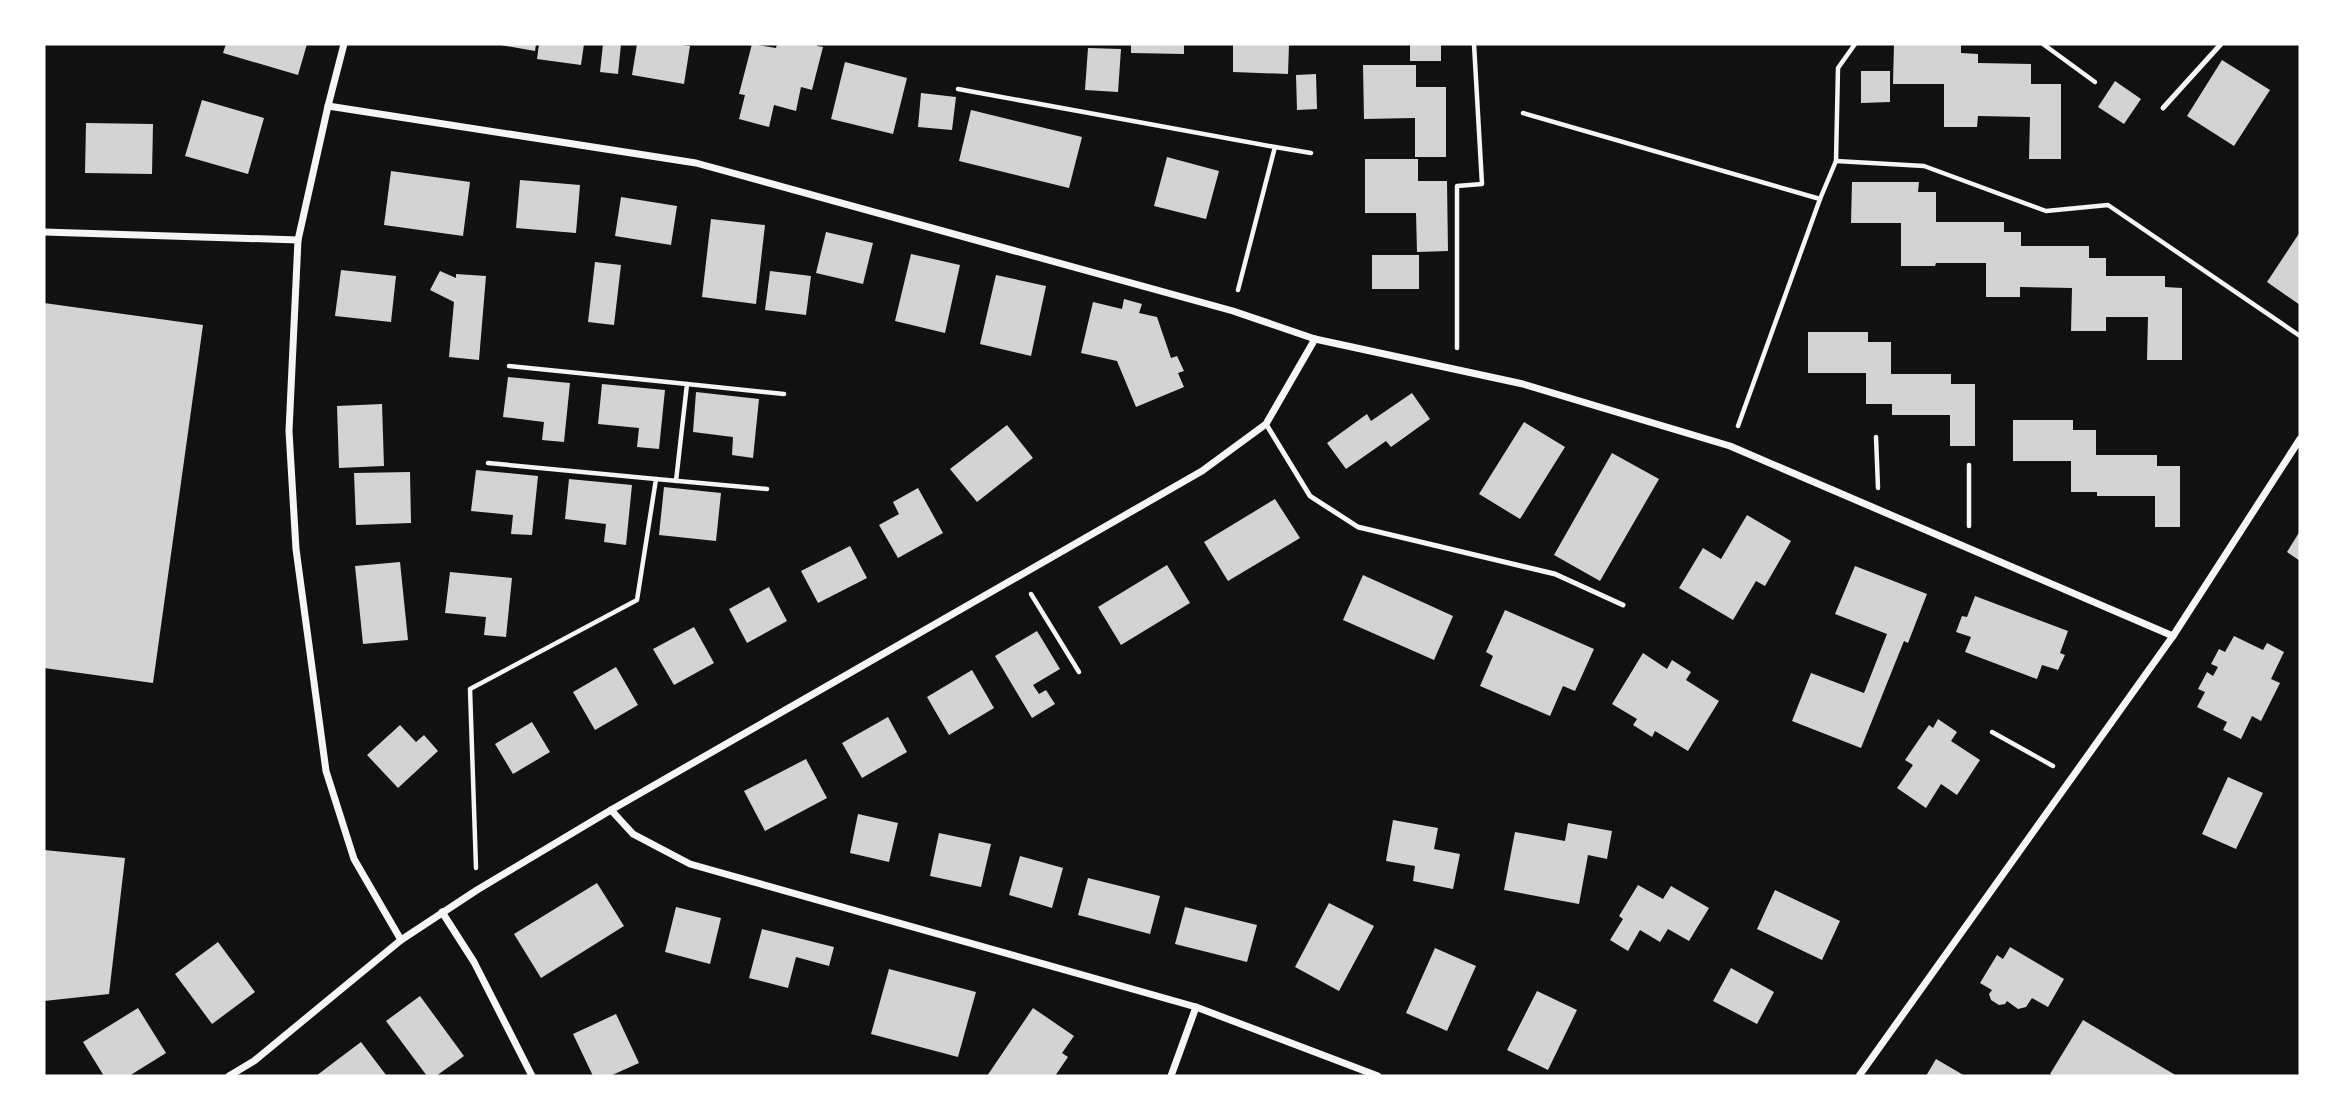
<svg xmlns="http://www.w3.org/2000/svg" width="2344" height="1120" font-family="'PT Sans Narrow',sans-serif">
<rect width="100%" height="100%" fill="#111"/>
<g fill="#d3d3d3">
<polygon points="226,44 307,44 298,75 223,53"/>
<polygon points="495,44 536,44 535,51"/>
<polygon points="539,44 584,44 581,65 537,59"/>
<polygon points="603,44 621,44 618,74 600,72"/>
<polygon points="637,44 674,44 690,46 684,84 632,75"/>
<polygon points="752,44 776,48 777,44 818,44 817,46 823,47 812,90 801,87 796,111 774,105 769,127 739,119 745,95 739,94"/>
<polygon points="1131,44 1184,44 1184,54 1131,53"/>
<polygon points="1233,44 1289,44 1288,74 1233,72"/>
<rect x="1410" y="44" width="31" height="17"/>
<polygon points="1894,44 1961,44 1961,53 1978,54 1978,63 2031,64 2031,84 2061,84 2061,159 2029,159 2030,117 1978,116 1977,127 1944,127 1944,84 1893,84"/>
<polygon points="1088,48 1121,49 1118,92 1085,90"/>
<polygon points="2222,60 2270,90 2234,146 2187,116"/>
<polygon points="845,62 907,78 893,134 831,119"/>
<polygon points="1363,65 1416,65 1416,87 1446,87 1446,157 1415,157 1415,118 1364,119"/>
<polygon points="1861,71 1890,71 1890,102 1861,103"/>
<polygon points="1316,74 1317,109 1297,110 1296,75"/>
<polygon points="2115,81 2141,99 2124,124 2098,107"/>
<polygon points="921,93 956,97 952,130 918,127"/>
<polygon points="202,100 264,118 248,174 185,156"/>
<polygon points="971,110 1082,137 1069,188 959,161"/>
<polygon points="86,123 153,124 152,174 85,173"/>
<polygon points="1167,157 1219,171 1206,219 1154,206"/>
<polygon points="1365,159 1418,159 1418,181 1447,181 1448,251 1417,252 1416,213 1365,213"/>
<polygon points="391,171 470,182 463,236 384,225"/>
<polygon points="520,180 580,185 576,233 516,228"/>
<polygon points="1852,182 1919,182 1918,192 1936,192 1936,222 2004,222 2004,232 2021,232 2021,246 2089,246 2089,258 2106,258 2106,276 2165,276 2165,287 2182,288 2182,360 2147,360 2148,317 2106,317 2106,331 2071,331 2072,288 2020,287 2020,297 1986,297 1986,263 1936,263 1935,266 1901,266 1901,223 1851,223"/>
<polygon points="621,197 677,206 671,245 615,236"/>
<polygon points="711,219 765,225 756,304 702,297"/>
<polygon points="826,232 873,243 863,284 816,273"/>
<polygon points="2300,232 2300,305 2267,282"/>
<polygon points="911,254 960,265 945,333 895,321"/>
<rect x="1372" y="255" width="47" height="34"/>
<polygon points="595,262 621,265 614,325 588,322"/>
<polygon points="341,270 396,276 391,322 335,316"/>
<polygon points="440,271 456,278 456,274 486,276 479,360 449,357 454,302 430,290"/>
<polygon points="770,271 811,276 806,315 765,310"/>
<polygon points="996,275 1046,286 1031,356 980,344"/>
<polygon points="1124,299 1142,304 1139,313 1157,317 1171,358 1177,356 1184,371 1178,373 1184,387 1136,407 1117,361 1081,353 1093,302 1122,309"/>
<polygon points="44,303 203,325 153,683 44,668"/>
<polygon points="1808,332 1868,332 1868,342 1891,342 1891,374 1951,374 1951,384 1975,384 1975,446 1950,446 1950,415 1892,415 1892,404 1866,404 1866,373 1808,373"/>
<polygon points="508,377 570,383 564,442 542,440 544,422 503,417"/>
<polygon points="602,384 665,390 659,449 637,447 639,428 598,424"/>
<polygon points="696,392 759,399 753,458 732,455 733,437 693,432"/>
<polygon points="1412,393 1430,419 1391,447 1386,441 1346,469 1327,443 1367,414 1371,421"/>
<polygon points="382,404 384,466 339,468 337,406"/>
<polygon points="2013,420 2073,420 2073,430 2096,430 2096,455 2157,455 2157,466 2180,466 2180,527 2155,527 2155,496 2097,496 2097,492 2071,492 2071,461 2013,461"/>
<polygon points="1524,422 1565,447 1520,519 1479,494"/>
<polygon points="1007,425 1033,458 977,502 950,469"/>
<polygon points="1612,453 1659,479 1600,581 1554,555"/>
<polygon points="476,470 538,476 532,535 511,534 513,515 471,511"/>
<polygon points="410,472 411,523 356,525 354,473"/>
<polygon points="569,479 632,485 626,545 604,542 606,524 565,519"/>
<polygon points="664,487 721,493 716,541 659,535"/>
<polygon points="918,488 943,533 898,558 879,525 899,514 893,502"/>
<polygon points="1275,499 1300,538 1228,581 1204,542"/>
<polygon points="1747,515 1791,541 1765,586 1756,581 1733,620 1679,588 1703,548 1721,559"/>
<polygon points="2300,531 2300,561 2287,552"/>
<polygon points="850,546 867,578 818,603 801,571"/>
<polygon points="400,562 408,640 363,644 355,566"/>
<polygon points="1167,565 1190,603 1121,645 1098,607"/>
<polygon points="1855,566 1927,594 1908,643 1904,641 1861,748 1792,721 1811,673 1864,693 1887,634 1835,614"/>
<polygon points="450,572 512,578 506,637 484,635 486,617 445,613"/>
<polygon points="1363,575 1453,616 1434,660 1343,620"/>
<polygon points="769,587 787,621 747,643 729,609"/>
<polygon points="1975,596 2068,631 2060,653 2065,655 2058,670 2042,665 2037,679 1965,652 1971,637 1956,632 1962,616 1967,617"/>
<polygon points="1505,610 1594,649 1575,691 1563,686 1550,716 1480,686 1493,656 1486,652"/>
<polygon points="694,627 714,663 674,685 653,649"/>
<polygon points="1037,631 1060,669 1033,685 1039,694 1046,690 1055,704 1032,718 995,656"/>
<polygon points="2234,636 2263,650 2267,643 2284,652 2271,679 2280,683 2261,721 2252,716 2241,739 2223,730 2227,722 2197,707 2205,692 2198,689 2207,672 2213,676 2218,667 2211,664 2219,649 2225,652"/>
<polygon points="1643,653 1667,669 1672,660 1691,672 1686,680 1719,701 1688,751 1655,731 1652,737 1633,725 1637,719 1612,704"/>
<polygon points="616,667 638,705 595,730 573,692"/>
<polygon points="972,670 994,708 949,735 927,697"/>
<polygon points="888,717 907,752 862,778 842,743"/>
<polygon points="1938,719 1957,732 1951,741 1980,760 1957,795 1941,784 1926,808 1897,788 1913,765 1905,760 1929,725 1933,728"/>
<polygon points="532,722 550,752 513,774 495,744"/>
<polygon points="400,725 416,742 424,735 438,751 398,788 367,755"/>
<polygon points="806,759 827,798 765,831 744,791"/>
<polygon points="2228,777 2263,793 2236,849 2202,834"/>
<polygon points="858,814 898,823 889,862 850,853"/>
<polygon points="1393,820 1438,828 1434,849 1460,854 1453,889 1413,881 1415,866 1386,861"/>
<polygon points="1568,823 1612,831 1607,859 1588,855 1579,904 1504,890 1515,832 1565,841"/>
<polygon points="939,833 991,844 981,887 930,876"/>
<polygon points="44,850 125,858 109,994 44,1001"/>
<polygon points="1020,856 1063,868 1052,908 1009,895"/>
<polygon points="1088,878 1160,896 1150,934 1078,915"/>
<polygon points="597,883 624,926 541,978 514,934"/>
<polygon points="1638,885 1663,899 1671,886 1709,908 1689,941 1668,929 1660,942 1640,930 1628,951 1610,940 1623,919 1619,916"/>
<polygon points="1775,890 1840,921 1822,960 1757,929"/>
<polygon points="1329,903 1374,926 1339,991 1295,967"/>
<polygon points="676,907 721,918 710,964 665,952"/>
<polygon points="1185,907 1257,925 1247,962 1175,944"/>
<polygon points="762,929 834,947 829,966 796,957 788,988 749,978"/>
<polygon points="218,942 255,992 212,1024 175,974"/>
<polygon points="2010,947 2064,979 2048,1007 2032,998 2026,1007 2018,1009 2007,1001 2005,1004 1999,1005 1991,1000 1989,994 1992,990 1980,983 1997,955 2003,959"/>
<polygon points="1435,948 1476,966 1447,1031 1406,1013"/>
<polygon points="1731,968 1774,992 1757,1024 1713,1001"/>
<polygon points="889,969 976,992 958,1057 871,1034"/>
<polygon points="1537,991 1577,1010 1548,1070 1507,1050"/>
<polygon points="420,996 464,1056 436,1076 427,1076 386,1021"/>
<polygon points="138,1008 166,1053 129,1076 104,1076 83,1042"/>
<polygon points="1033,1008 1074,1036 1062,1053 1068,1057 1055,1076 987,1076"/>
<polygon points="616,1014 639,1063 610,1076 593,1076 573,1034"/>
<polygon points="2083,1020 2177,1076 2054,1076 2050,1074"/>
<polygon points="361,1042 386,1075 316,1076 337,1060"/>
<polygon points="1936,1059 1965,1076 1926,1076"/>
</g>
<g fill="none" stroke-linecap="round" stroke-linejoin="round">
<g stroke="#f5f5f5" stroke-width="4.5">
<polyline points="2043,44 2095,82"/>
<polyline points="958,89 1275,147"/>
<polyline points="1523,113 1820,199"/>
<polyline points="1836,161 1924,166 2046,211 2108,205 2300,336"/>
<polyline points="1238,290 1275,147 1311,153"/>
<polyline points="1457,348 1457,186 1482,184 1474,44"/>
<polyline points="509,366 687,384 676,481"/>
<polyline points="687,384 784,394"/>
<polyline points="1738,426 1820,199 1836,161 1838,68 1855,44"/>
<polyline points="1876,437 1878,488"/>
<polyline points="1969,465 1969,526"/>
<polyline points="656,479 767,489"/>
<polyline points="1031,594 1079,672"/>
<polyline points="1992,732 2053,766"/>
<polyline points="476,868 470,689 637,600 656,479 488,463"/>
</g>
<g stroke="#f5f5f5" stroke-width="5">
<polyline points="2163,108 2221,44"/>
<polyline points="1266,424 1310,496 1358,527 1555,574 1623,605"/>
</g>
<g stroke="#f5f5f5" stroke-width="7">
<polyline points="344,44 328,106 298,240 289,431 296,549 326,771 354,859 401,940"/>
<polyline points="328,106 696,163 1233,311 1315,339 1523,384 1730,446 2173,636"/>
<polyline points="44,232 298,240"/>
<polyline points="611,810 633,834 690,864 1196,1007 1378,1076"/>
<polyline points="442,912 474,962 532,1076"/>
<polyline points="229,1076 254,1061 401,940 477,890 611,810 1202,471 1266,424 1315,339"/>
<polyline points="1171,1076 1196,1007"/>
<polyline points="1859,1076 2173,636 2300,439"/>
</g>
</g>
<rect width="2344" height="1120" fill="none" stroke="#ffffff" stroke-width="91"/>
</svg>
